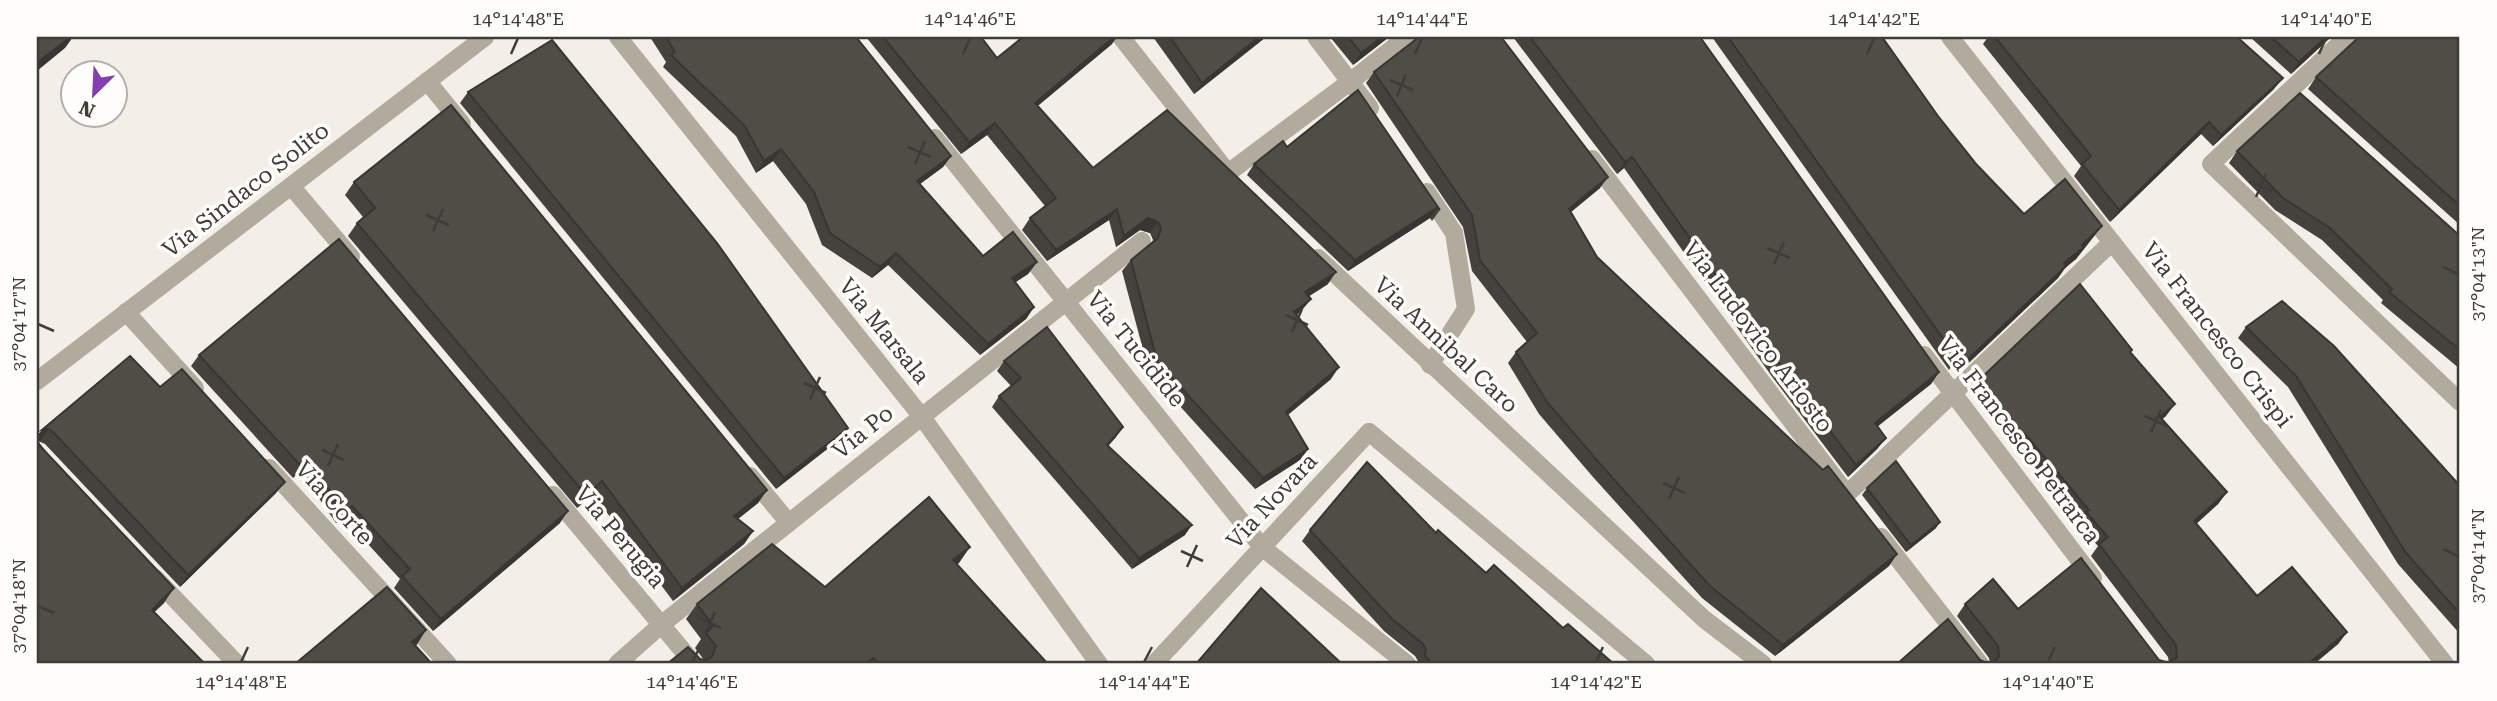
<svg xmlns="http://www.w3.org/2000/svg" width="2497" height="701" font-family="'Roboto Serif',serif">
<rect width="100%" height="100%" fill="#f3efe8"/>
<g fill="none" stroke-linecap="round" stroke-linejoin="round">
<polyline stroke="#b1ab9e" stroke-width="18" points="1369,432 1646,664"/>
<g stroke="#b1ab9e" stroke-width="18">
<polyline points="618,37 922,417 1099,664"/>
<polyline points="1121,37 1229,174"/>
<polyline points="1316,37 1370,108"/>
<polyline points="2347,37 2211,164 2460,402"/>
<polyline points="427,81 462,124"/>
<polyline points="935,138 1262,547 1407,664"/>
<polyline points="1592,159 1840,485"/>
<polyline points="1228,173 1351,81 1407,37"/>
<polyline points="291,186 351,257"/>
<polyline points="1427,192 1454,233 1466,309 1430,365"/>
<polyline points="1318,258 1704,619 1763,664"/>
<polyline points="126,312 195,388"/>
<polyline points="1924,355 2093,578"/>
<polyline points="37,381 485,37"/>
<polyline points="269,468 448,664"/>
<polyline points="750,476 789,523"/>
<polyline points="1847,494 2112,242"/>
<polyline points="553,495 694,664"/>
<polyline points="1881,537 1980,664"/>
<polyline points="155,578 237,664"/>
<polyline points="617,664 662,624 1142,241"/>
<polyline points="1154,664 1369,432"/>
</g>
<polyline stroke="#b1ab9e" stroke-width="18" points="1950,37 2445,664"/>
</g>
<g fill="#45423d">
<polygon points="650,37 856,37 951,156 943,167 920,184 983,256 1037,262 1028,274 1015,282 1034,307 1026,319 980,355 888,265 872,278 822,245 806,204 773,161 756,173 736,136 663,67 666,62"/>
<polygon points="866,37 981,37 997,58 1112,44 1037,106 1093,168 1328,284 1309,296 1311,299 1302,310 1297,315 1331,379 1288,415 1308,449 1300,460 1255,489 1149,372 1122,271 1131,260 1152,242 1153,240 1150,233 1140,230 1116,247 1109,220 1047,261 1022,230 1030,218 1045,206 987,135 961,154"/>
<polygon points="1153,37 1266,37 1194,94"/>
<polygon points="1330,37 1389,37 1353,65"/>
<polygon points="1417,37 1501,37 1600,188 1571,212 1597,257 1897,554 1889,566 1775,656 1702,598 1593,477 1539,414 1508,363 1516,352 1527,342 1472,271 1463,227 1366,83 1374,72 1417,38"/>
<polygon points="1513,37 1700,37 1939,372 1931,384 1877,426 1886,438 1877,449 1848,477 1773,378 1624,168 1617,174"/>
<polygon points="1712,37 1882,37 1938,116 1977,165 2024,214 2102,226 2076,259 2065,268 2058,278 1957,374 1951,367 1949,370"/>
<polygon points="1988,37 2237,37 2274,89 2213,146 2201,134 2110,222 2074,176 2081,166 1983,44"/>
<polygon points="2250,37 2331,37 2291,74"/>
<polygon points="2358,37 2460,37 2460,225 2308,89 2316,77 2357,39"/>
<polygon points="1358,90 1440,210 1432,221 1430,218 1348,271 1247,175 1254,164 1287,147"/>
<polygon points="468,92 840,439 776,489 460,103"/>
<polygon points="2237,151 2460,236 2460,369 2381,303 2383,300 2322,240 2275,210 2229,163"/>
<polygon points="354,182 767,490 758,503 738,519 753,531 744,544 673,601 593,494 577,508 348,236 357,223 363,217 345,195"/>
<polygon points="2246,327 2460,486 2460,634 2398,564 2288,387 2238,338"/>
<polygon points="2132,350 2130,353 2166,416 2162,419 2227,492 2218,504 2196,524 2257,596 2347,632 2338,644 2314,664 1897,664 1980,660 1990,663 1989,658 1957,616 1965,604 2018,609 2169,663 2168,657 2091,556 2098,546 2078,524 2080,521 2017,446 2015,448 1971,392 1979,380"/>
<polygon points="199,355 560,523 433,631 394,588 400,579 344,518 336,523 300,471 293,478 191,366"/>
<polygon points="1004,361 1116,437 1108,446 1185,535 1132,569 992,407 999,396 1011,386 997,371"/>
<polygon points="160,387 276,493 180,587 45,444 38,441 164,603 154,612 205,664 37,664 37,432 37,436 42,430"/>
<polygon points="1867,488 1936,528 1906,552 1862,495"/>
<polygon points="1310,530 1436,533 1486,573 1614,664 1418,664 1418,661 1415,656 1384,631 1302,541"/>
<polygon points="959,563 957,564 1048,664 667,664 700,659 704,660 695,648 701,639 686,619 697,604 825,587"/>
</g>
<g fill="#383632">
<polygon points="70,37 73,37 65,48 37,71 37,63"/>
<polygon points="1114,37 1117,37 1112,44 1027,115 1035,103"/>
<polygon points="1259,37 1266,37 1194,94 1202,83"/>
<polygon points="1382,37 1389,37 1353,65 1361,53"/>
<polygon points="2326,37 2331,37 2291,74 2299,62"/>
<polygon points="2283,78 2274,89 2213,146 2221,135"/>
<polygon points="2209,122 2201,134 2110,222 2119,210"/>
<polygon points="995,123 987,135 961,154 969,142"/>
<polygon points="781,149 773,161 756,173 764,161"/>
<polygon points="951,156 943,167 909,192 917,181"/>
<polygon points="1632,157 1624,168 1617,174 1625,162"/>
<polygon points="1608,177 1600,188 1561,220 1569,209"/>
<polygon points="1438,207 1430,218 1348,271 1355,260"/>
<polygon points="1117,209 1109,220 1047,261 1056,250"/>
<polygon points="1148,218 1158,222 1150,233 1140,230 1116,247 1124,236"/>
<polygon points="2102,226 2076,259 2065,268 2058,278 1957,374 1965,362"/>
<polygon points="896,253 888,265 872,278 880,267"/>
<polygon points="1037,262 1028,274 1004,290 1012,278"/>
<polygon points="1336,272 1328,284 1297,304 1305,292"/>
<polygon points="1311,299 1302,310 1286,323 1294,312"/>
<polygon points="1034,307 1026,319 980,355 988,344"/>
<polygon points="1339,367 1331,379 1277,423 1286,412"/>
<polygon points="1939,372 1931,384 1867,435 1875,423"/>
<polygon points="2175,404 2166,416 2152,428 2160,417"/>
<polygon points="1123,427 1116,437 1100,455 1107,445"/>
<polygon points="848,428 840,439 776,489 784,478"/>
<polygon points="48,429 40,441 37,441 37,437 42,430"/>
<polygon points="1886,438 1877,449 1848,477 1856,465"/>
<polygon points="1308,449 1300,460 1255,489 1263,478"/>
<polygon points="308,459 300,471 293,478 301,466"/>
<polygon points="602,481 593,494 577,508 586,495"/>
<polygon points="285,482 276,493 180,587 188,575"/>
<polygon points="767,490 758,503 725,529 734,516"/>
<polygon points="2227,492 2218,504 2186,533 2194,521"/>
<polygon points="352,506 344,518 336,523 344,511"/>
<polygon points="568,511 560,523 433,631 441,619"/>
<polygon points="1940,522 1936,528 1906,552 1911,545"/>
<polygon points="1192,525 1185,535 1132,569 1139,558"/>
<polygon points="753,531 744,544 673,601 682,588"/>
<polygon points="970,547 959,563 943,576 953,560"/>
<polygon points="1897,554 1889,566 1775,656 1783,645"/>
<polygon points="174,588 164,603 141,625 152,610"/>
<polygon points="426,630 416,646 412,642"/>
<polygon points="2347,632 2338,644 2314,664 2308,664"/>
</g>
<g fill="#504d47" stroke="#383632" stroke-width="2">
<polygon points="37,37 70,37 37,63"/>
<polygon points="666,37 856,37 951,156 917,181 983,256 1013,232 1037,262 1012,278 1034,307 988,344 896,253 880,267 830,233 814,192 781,149 764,161 744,125 671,55 675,52"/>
<polygon points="883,37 981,37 997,58 1023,37 1114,37 1035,103 1093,168 1167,110 1336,272 1305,292 1311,299 1294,312 1339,367 1286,412 1308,449 1263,478 1157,361 1131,260 1158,238 1161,228 1158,222 1148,218 1124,236 1117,209 1056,250 1030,218 1056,198 995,123 969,142"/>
<polygon points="1170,37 1259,37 1202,83"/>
<polygon points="1348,37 1382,37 1361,53"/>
<polygon points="1419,37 1501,37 1608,177 1569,209 1597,257 1823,470 1828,466 1897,554 1783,645 1710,586 1601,465 1547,402 1516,352 1537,333 1480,260 1472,215 1374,72"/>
<polygon points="1530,37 1700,37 1939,372 1875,423 1886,438 1856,465 1781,366 1632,157 1625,162"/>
<polygon points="1728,37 1882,37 1938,116 1977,165 2024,214 2065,179 2102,226 2082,245 2084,247 2064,263 2066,266 1965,362 1959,356 1957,358"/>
<polygon points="1995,37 2237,37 2283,78 2221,135 2209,122 2119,210 2082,164 2091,156"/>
<polygon points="2271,37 2326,37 2299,62"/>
<polygon points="2359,37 2460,37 2460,206 2316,77"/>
<polygon points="552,40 717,243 848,428 784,478 468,92"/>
<polygon points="1358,90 1440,210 1438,207 1355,260 1254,164 1283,141 1287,147"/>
<polygon points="2300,93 2460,236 2460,350 2389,292 2392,289 2330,228 2283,198 2237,151"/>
<polygon points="451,105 767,490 734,516 753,531 682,588 602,481 586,495 357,223 375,208 354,182"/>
<polygon points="339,239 568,511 441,619 402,576 410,569 352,506 344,511 308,459 301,466 199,355"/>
<polygon points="2080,284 2132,350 2130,352 2175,404 2160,417 2227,492 2194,521 2257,596 2292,567 2347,632 2308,664 1897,664 1948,619 1980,660 1989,664 1995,662 1999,656 1998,646 1965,604 1993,579 2018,609 2081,558 2159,660 2169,663 2177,657 2176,645 2099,544 2108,537 2086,512 2089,510 2025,434 2023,436 1979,380"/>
<polygon points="2282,301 2334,346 2460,486 2460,614 2406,553 2296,376 2246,327"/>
<polygon points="1047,327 1123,427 1107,445 1192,525 1139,558 999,396 1021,378 1004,361"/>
<polygon points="130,356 160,387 182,369 285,482 188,575 53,432 48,429 42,430"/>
<polygon points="37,439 39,445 174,588 152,610 205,664 37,663"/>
<polygon points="1896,461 1940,522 1911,545 1867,488"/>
<polygon points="1367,462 1436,533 1438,530 1486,573 1494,565 1563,628 1568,624 1614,664 1433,664 1425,656 1426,649 1423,644 1392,619 1310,530"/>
<polygon points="929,497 970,547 953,560 1048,664 879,664 873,658 866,664 667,664 688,647 700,659 706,660 712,657 716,646 706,633 713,626 697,604 772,544 825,587"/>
<polygon points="387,587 426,630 412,642 432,664 295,664"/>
<polygon points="1261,588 1342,664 1196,664"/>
</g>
<path fill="none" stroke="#3d3c39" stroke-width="2.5" d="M 511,54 L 518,38M 963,54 L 970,38M 1415,54 L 1422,38M 1867,54 L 1874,38M 2319,54 L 2326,38M 1390,80 L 1413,90M 1397,96 L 1406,74M 908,147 L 931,157M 915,164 L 925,141M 2249,181 L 2272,191M 2256,197 L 2266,174M 426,215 L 449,225M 433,231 L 443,209M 1767,248 L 1790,258M 1774,264 L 1784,242M 2443,267 L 2458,274M 1286,315 L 1308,325M 38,324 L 54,331M 1292,332 L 1302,309M 804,383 L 826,393M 810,399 L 820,377M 2145,416 L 2167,426M 2151,432 L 2161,410M 322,450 L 344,460M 328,466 L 338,444M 1663,483 L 1685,493M 1669,499 L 1679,477M 2443,549 L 2458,556M 1181,551 L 1203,561M 1187,567 L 1197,545M 38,606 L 54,613M 699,618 L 721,628M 705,634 L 715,612M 241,662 L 248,647M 692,662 L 700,647M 1144,662 L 1152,647M 1596,662 L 1603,647M 2048,662 L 2055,647"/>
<g text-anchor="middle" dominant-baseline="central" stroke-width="7" stroke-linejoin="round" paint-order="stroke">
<g font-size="23" fill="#3d3c39" stroke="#fffdfa">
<text transform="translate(246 190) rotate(-38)">Via Sindaco Solito</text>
<text transform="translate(884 331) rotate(51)">Via Marsala</text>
<text transform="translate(2217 335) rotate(52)">Via Francesco Crispi</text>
<text transform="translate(1758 337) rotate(53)">Via Ludovico Ariosto</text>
<text transform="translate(1446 345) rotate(43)">Via Annibal Caro</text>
<text transform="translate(1136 349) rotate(51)">Via Tucidide</text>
<text transform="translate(863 432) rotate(-39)">Via Po</text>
<text transform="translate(2019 440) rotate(53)">Via Francesco Petrarca</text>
<text transform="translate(1272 501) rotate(-47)">Via Novara</text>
<text transform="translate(334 503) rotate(48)">Via Corte</text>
<text transform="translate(620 537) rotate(50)">Via Perugia</text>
</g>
</g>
<rect width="2497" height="701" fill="none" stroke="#fffdfa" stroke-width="77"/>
<g transform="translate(94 94) rotate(204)"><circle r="33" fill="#fffdfa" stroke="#b1b0ad" stroke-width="2"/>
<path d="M0-5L12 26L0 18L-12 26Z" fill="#863daf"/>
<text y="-10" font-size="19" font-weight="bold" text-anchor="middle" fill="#3d3c39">N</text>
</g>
<rect x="38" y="38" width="2420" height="624" fill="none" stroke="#3d3c39" stroke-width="2.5"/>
<g font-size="18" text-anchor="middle" fill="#3d3c39">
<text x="518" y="25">14°14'48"E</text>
<text x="970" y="25">14°14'46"E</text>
<text x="1422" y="25">14°14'44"E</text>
<text x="1874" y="25">14°14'42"E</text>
<text x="2326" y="25">14°14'40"E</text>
<text transform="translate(2478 274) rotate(-90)" y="6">37°04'13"N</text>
<text transform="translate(19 324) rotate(-90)" y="6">37°04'17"N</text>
<text transform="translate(2478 556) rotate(-90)" y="6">37°04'14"N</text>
<text transform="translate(19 606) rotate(-90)" y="6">37°04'18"N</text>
<text x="241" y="688">14°14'48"E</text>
<text x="692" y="688">14°14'46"E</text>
<text x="1144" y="688">14°14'44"E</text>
<text x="1596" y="688">14°14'42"E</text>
<text x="2048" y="688">14°14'40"E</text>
</g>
</svg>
